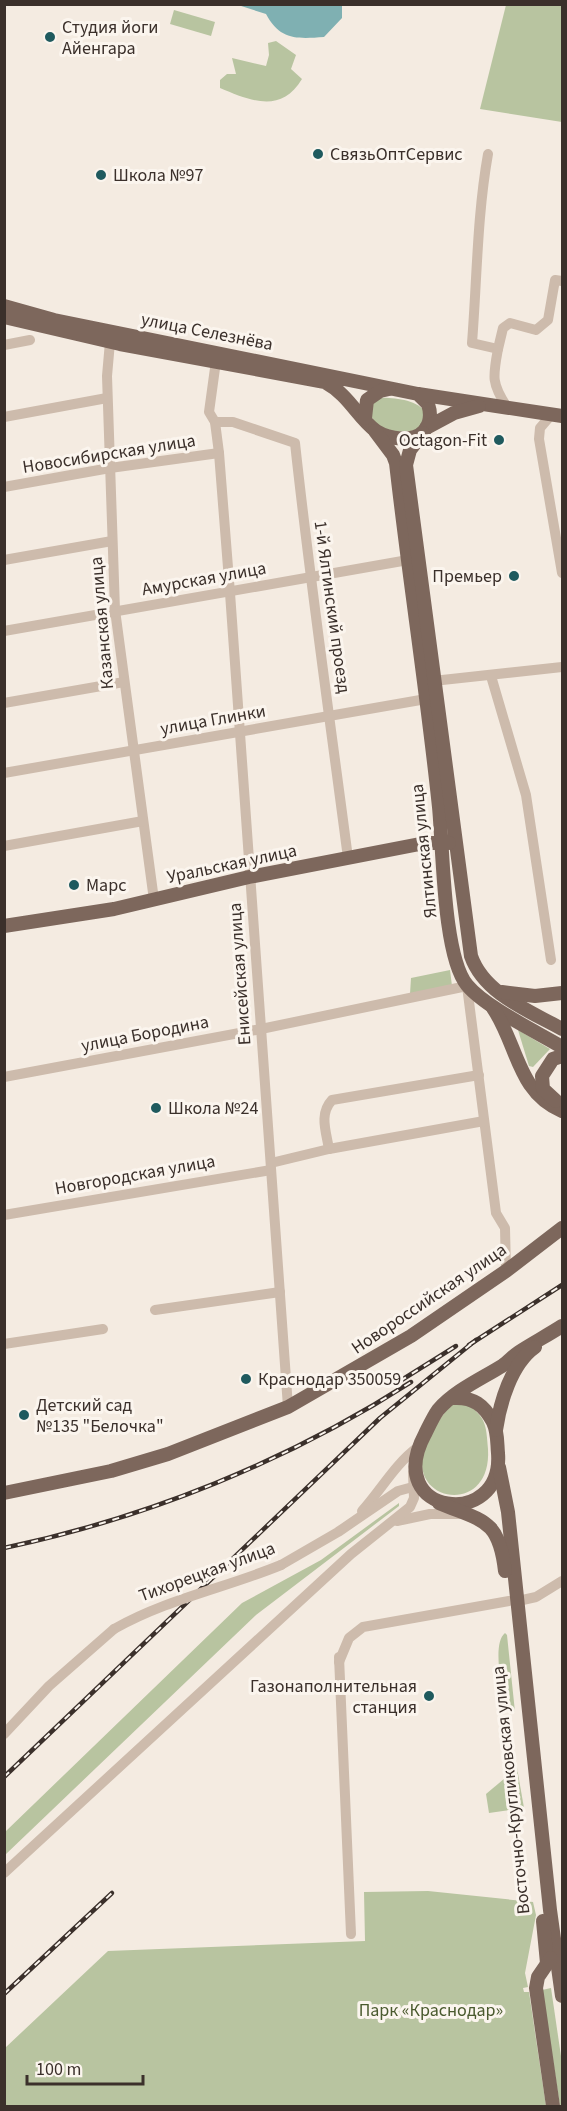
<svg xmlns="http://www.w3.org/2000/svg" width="567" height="2111" font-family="'Source Sans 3',sans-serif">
<rect width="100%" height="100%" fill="#f4ebe1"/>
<g fill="#b8c4a0">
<polygon points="506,5 562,5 562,122 480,109"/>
<polygon points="174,10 215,22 211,36 170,24"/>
<path d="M 276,41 L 296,55 L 291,69 L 302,79 C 281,114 251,101 220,88 L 220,80 L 227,74 L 236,74 L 232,58 L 266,66 L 269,55 L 268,43 Z"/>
<path d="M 378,398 C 392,397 418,400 425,412 L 420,429 C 399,435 374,433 368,408 Z"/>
<polygon points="450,970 452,986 410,994 411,978"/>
<polygon points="518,1030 550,1049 533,1067 529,1066"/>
<path d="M 465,1402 C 486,1418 486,1423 488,1449 C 492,1515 412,1504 423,1454 C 427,1437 440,1419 450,1405 Z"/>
<polygon points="399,1503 399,1506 256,1615 5,1855 5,1832 242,1603 321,1560"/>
<path d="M 505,1633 L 507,1635 L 515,1712 L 504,1703 C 502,1687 492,1643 505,1633 Z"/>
<polygon points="517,1768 524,1808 489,1813 486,1794"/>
<polygon points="428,1891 533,1902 536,1915 525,1973 528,1987 523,1988 524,1992 529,1992 546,2106 5,2106 5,2048 108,1951 365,1941 364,1892"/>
<polygon points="551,1988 562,2063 562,2106 560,2106 542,1990"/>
</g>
<path fill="#7fb0b2" d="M 238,5 L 342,5 L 342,18 L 324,37 C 296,39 280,40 266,14 Z"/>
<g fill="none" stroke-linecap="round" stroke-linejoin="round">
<g stroke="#cdbbac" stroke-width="10">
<path d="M 488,154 C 477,216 477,280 472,343 L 498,349 C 493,376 491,383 507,407"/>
<polyline points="110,342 107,376 115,610 154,900"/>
<polyline points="4,345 30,340"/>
<polyline points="498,349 503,328 510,323 536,330 548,320 555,280 562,281"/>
<polyline points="216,361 209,412 215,422 219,453 230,593 288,1407"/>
<polyline points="552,414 540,428 539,439 562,573"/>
<polyline points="4,417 107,398"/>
<path d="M 215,422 L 233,422 L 295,443 C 310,582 330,720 348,858"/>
<polyline points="4,487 110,468 219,453"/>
<polyline points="4,560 112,541"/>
<polyline points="4,631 408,560"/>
<polyline points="491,676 526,795 551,960"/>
<polyline points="433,681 562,667"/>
<polyline points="4,703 124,682"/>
<polyline points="4,773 426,699"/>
<polyline points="4,846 143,821"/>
<polyline points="4,1077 261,1029 467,986 496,1213 505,1228 506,1271"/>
<path d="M 329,1149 C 326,1131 319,1114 332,1100 L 479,1075"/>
<polyline points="271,1163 329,1149 484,1121"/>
<polyline points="4,1215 271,1170"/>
<polyline points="155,1310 280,1292"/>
<polyline points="4,1344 103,1329"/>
<path d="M 362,1511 C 381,1490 395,1464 418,1447"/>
<polyline points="397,1521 430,1514 459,1514"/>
<polyline points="281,1565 338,1532 398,1491 409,1488 420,1491"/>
<polyline points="518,1601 536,1597 562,1581"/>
<polyline points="339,1657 351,1934"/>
<polyline points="339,1662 349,1638 363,1627 509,1601"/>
<polyline points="4,1734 49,1686 114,1629"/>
<polyline points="4,1873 351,1554 410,1507 414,1498 413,1473"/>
</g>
<g stroke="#7d675c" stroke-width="14">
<path d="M 4,306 L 54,320 L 418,394 L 428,404 C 431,413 431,423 424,431 C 413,443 389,439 376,431 C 358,418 349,395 325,382 L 120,344 L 4,317"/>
<polyline points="418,394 562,416"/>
<polyline points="365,418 367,400 380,391 389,389"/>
<polyline points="426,428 454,413 479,406"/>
<path d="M 375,431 L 393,455 L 396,463 C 409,578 427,692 439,807 C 443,847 443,956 467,985 C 485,1007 537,1032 562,1047"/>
<path d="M 423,433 L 410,450 L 406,465 L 471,956 C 484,994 530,1011 562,1029"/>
<polyline points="4,926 114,909 249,877 425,843 449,843"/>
<polyline points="502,992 535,996 562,993"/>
<path d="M 493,1008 C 518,1045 517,1092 562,1111"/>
<polyline points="556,1101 543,1089 542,1076 553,1059 562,1056"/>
<path d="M 454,1398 C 473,1397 484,1405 493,1422 C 498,1432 497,1443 498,1453 C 504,1531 381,1516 425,1434 C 429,1426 433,1417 438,1410 C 454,1391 481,1379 502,1366 C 508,1362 513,1356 519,1352 C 533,1343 548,1335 562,1326"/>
<path d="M 496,1430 C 500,1403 511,1364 535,1347"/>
<polyline points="499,1467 508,1512 550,1910 562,1996"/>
<polyline points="4,1493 111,1471 168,1454 288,1407 411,1336 506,1271 562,1228"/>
<path d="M 439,1503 C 482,1521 499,1518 505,1571"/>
<polyline points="543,1921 547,1963"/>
<polyline points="551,1958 538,1977 536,1988 553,2106"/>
</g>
<g stroke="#3b302b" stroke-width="4.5">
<g id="rail">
<polyline points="469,1345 562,1285"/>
<polyline points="400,1381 456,1346"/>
<path d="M 4,1548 C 147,1518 288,1461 411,1382"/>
<polyline points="4,1777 380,1418 476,1340"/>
<polyline points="4,1994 112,1893"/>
</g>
</g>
<use href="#rail" stroke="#fbf5ee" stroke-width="2" stroke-dasharray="7" stroke-linecap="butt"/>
<path stroke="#cdbbac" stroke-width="10" d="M 114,1629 C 167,1599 225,1588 281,1565"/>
</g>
<g fill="#1f5a5e" stroke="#fbf5ee" stroke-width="2">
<circle cx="50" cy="37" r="6"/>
<circle cx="318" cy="154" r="6"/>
<circle cx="101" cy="175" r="6"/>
<circle cx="499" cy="440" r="6"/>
<circle cx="514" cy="576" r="6"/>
<circle cx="74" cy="885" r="6"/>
<circle cx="156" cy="1108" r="6"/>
<circle cx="246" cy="1379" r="6"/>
<circle cx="24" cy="1415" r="6"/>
<circle cx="429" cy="1696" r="6"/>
</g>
<g text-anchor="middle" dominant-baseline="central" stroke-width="6" stroke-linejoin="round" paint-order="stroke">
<g font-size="18" fill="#3b302b" stroke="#fbf5ee" text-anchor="start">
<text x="62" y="27">Студия йоги<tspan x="62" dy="21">Айенгара</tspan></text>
<text x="330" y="154">СвязьОптСервис</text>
<text x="113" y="175">Школа №97</text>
<text x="487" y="440" text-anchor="end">Octagon-Fit</text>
<text x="502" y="576" text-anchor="end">Премьер</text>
<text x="86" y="885">Марс</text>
<text x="168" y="1108">Школа №24</text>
<text x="258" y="1379">Краснодар 350059</text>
<text x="36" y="1405">Детский сад<tspan x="36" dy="21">№135 "Белочка"</tspan></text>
<text x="417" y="1686" text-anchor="end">Газонаполнительная<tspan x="417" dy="21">станция</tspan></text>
</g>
<g font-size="18" fill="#3b302b" stroke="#fbf5ee">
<text transform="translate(207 332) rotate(11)">улица Селезнёва</text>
<text transform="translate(109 454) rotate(-9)">Новосибирская улица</text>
<text transform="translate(204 579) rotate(-10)">Амурская улица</text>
<text transform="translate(332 607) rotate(82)">1-й Ялтинский проезд</text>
<text transform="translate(102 623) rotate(-95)">Казанская улица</text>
<text transform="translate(213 720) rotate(-10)">улица Глинки</text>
<text transform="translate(424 851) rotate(-96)">Ялтинская улица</text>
<text transform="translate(232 864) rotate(-12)">Уральская улица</text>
<text transform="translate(240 974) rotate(-94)">Енисейская улица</text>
<text transform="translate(145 1034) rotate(-11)">улица Бородина</text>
<text transform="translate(135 1175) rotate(-10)">Новгородская улица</text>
<text transform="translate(429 1299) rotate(-34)">Новороссийская улица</text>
<text transform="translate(207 1572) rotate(-20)">Тихорецкая улица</text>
<text transform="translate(511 1790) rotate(-96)">Восточно-Кругликовская улица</text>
</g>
<g font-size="18" fill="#4a5a2e" stroke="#fbf5ee">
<text x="431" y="2010">Парк «Краснодар»</text>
</g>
</g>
<rect width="567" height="2111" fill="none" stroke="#3b302b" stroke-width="12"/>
<path d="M27 2075v9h116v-9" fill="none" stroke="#3b302b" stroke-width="3"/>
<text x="36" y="2075" font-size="18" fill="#3b302b" stroke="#fbf5ee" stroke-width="4.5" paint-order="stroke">100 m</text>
</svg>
